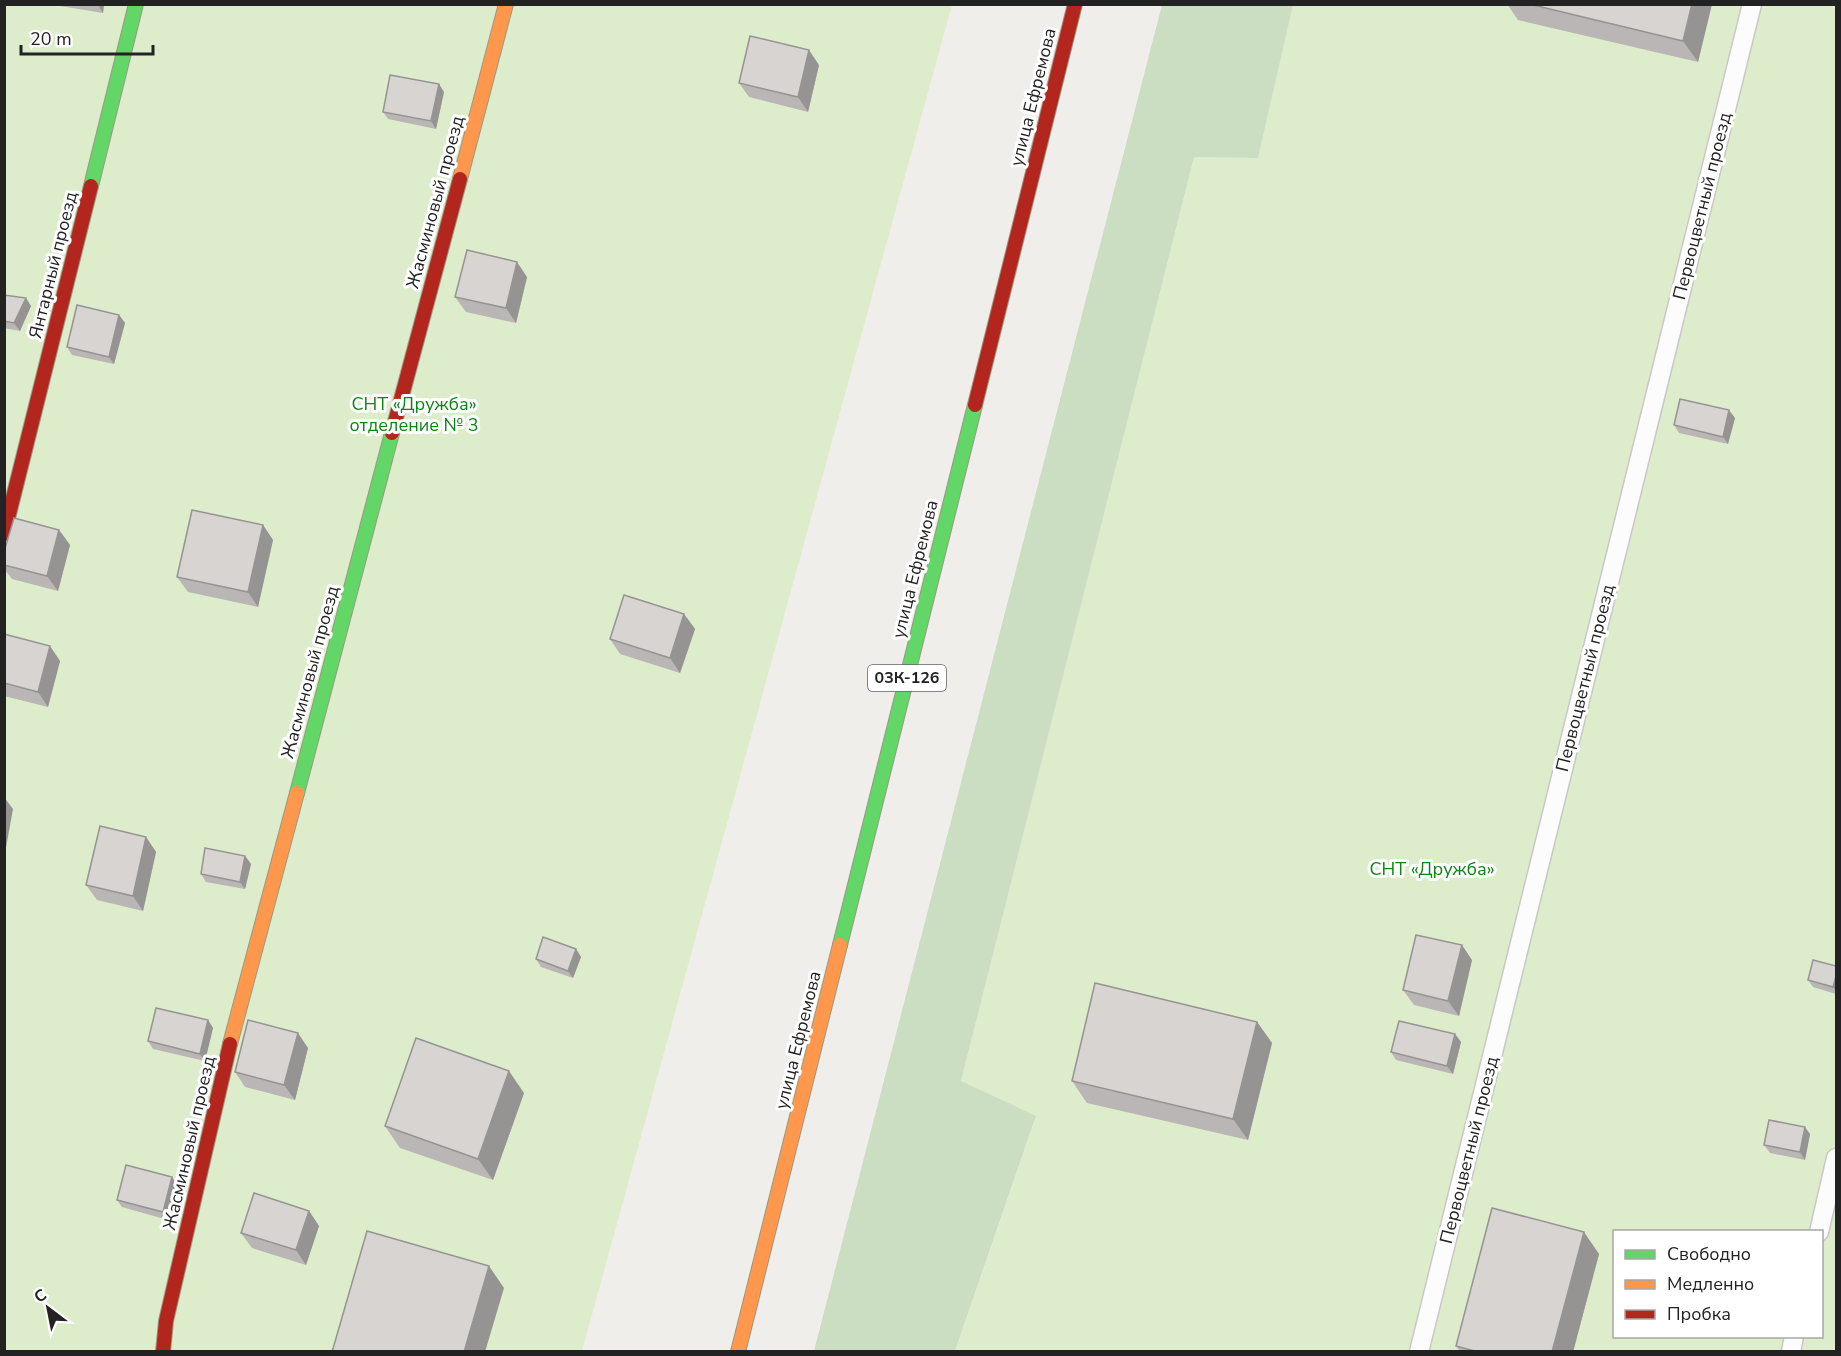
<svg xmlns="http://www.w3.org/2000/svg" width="1841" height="1356" font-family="'Nunito Sans',sans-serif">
<rect width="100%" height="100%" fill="#f0eeeb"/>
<g fill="#ddeccb" fill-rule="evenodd">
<polygon points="5,5 952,5 582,1351 5,1352"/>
<path d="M 1293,5 L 1836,5 L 1836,1351 L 955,1352 L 1036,1117 L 961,1081 L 1194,157 L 1258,158 ZM 1614,1232 L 1822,1232 L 1822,1336 L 1614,1336 Z"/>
</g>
<polygon fill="#cbdec1" points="1162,5 1293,5 1258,158 1194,157 961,1081 1036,1116 955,1351 814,1351"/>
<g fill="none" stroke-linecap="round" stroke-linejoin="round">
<g stroke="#c9c8c7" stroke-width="21">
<g id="lane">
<polyline points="1819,1232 1836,1158"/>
<polyline points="1419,1352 1752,4"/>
<polyline points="1791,1352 1794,1336"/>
</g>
</g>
<g stroke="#999a82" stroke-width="16">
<g id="fast">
<polyline points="91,186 136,4"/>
<polyline points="297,793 392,433"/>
<polyline points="840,945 975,405"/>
</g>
</g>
<g stroke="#999a82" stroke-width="16">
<g id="slow">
<polyline points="460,179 506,4"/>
<polyline points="230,1044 297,793"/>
<polyline points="738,1352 840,945"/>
</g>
</g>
<g stroke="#999a82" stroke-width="16">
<g id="jam">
<polyline points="975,405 1075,4"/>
<polyline points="392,433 460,179"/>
<polyline points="4,534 91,186"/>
<polyline points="163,1352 166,1321 230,1044"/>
</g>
</g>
<use href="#lane" stroke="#fdfcfc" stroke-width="18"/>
<use href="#fast" stroke="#63d668" stroke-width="14"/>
<use href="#slow" stroke="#ff974d" stroke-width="14"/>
<use href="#jam" stroke="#b3261e" stroke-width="14"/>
</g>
<g fill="#b9b6b5">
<polygon points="48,4 104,4 103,13"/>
<polygon points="1507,4 1712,4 1698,62 1518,20"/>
<polygon points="819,65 808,112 749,97 739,83"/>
<polygon points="444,92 436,129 388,119 383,112"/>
<polygon points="527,277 516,323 466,312 455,297"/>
<polygon points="4,295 31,306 20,331 4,328"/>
<polygon points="119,315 125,323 114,364 72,355 67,347"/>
<polygon points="1735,418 1728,444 1679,433 1674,425"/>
<polygon points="263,525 273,540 258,607 188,592 177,577"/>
<polygon points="59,530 70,545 58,591 12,579 4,569 4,552"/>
<polygon points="684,614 695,629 680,673 620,654 610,639"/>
<polygon points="4,634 60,661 48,707 4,696"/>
<polygon points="146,837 156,852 143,911 97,900 86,885"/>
<polygon points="245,856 251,864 245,889 206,882 201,874"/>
<polygon points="576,949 581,957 573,978 541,967 536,959"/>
<polygon points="1472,960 1459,1016 1414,1005 1403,990"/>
<polygon points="1836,966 1836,994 1813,987 1808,980"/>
<polygon points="208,1020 213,1028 205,1061 153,1049 148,1041"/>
<polygon points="1257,1022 1272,1043 1248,1140 1087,1103 1072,1081"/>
<polygon points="1455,1034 1461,1042 1453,1074 1396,1060 1391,1052"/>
<polygon points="308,1048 295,1100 245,1087 235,1072"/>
<polygon points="524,1093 493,1180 400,1148 385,1126"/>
<polygon points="1810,1134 1805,1160 1770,1153 1764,1145"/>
<polygon points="172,1177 177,1185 168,1220 122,1207 117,1200"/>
<polygon points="309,1211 319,1226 306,1265 252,1248 241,1233"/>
<polygon points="1599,1254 1573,1352 1460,1352 1456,1346"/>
</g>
<g fill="#969493">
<polygon points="98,4 104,4 103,13 98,5"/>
<polygon points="1692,4 1712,4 1698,62 1683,41"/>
<polygon points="809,50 819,65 808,112 798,97"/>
<polygon points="439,84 444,92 436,129 431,121"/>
<polygon points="517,262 527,277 516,323 506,308"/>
<polygon points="26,298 31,306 20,331 14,323"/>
<polygon points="119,315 125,323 114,364 109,357"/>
<polygon points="1729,410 1735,418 1728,444 1723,437"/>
<polygon points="263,525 273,540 258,607 248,592"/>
<polygon points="59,530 70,545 58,591 47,576"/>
<polygon points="684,614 695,629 680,673 670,658"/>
<polygon points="50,646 60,661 48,707 38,692"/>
<polygon points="4,797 13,809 5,853 4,852"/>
<polygon points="146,837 156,852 143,911 133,896"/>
<polygon points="245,856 251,864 245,889 240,882"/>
<polygon points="1462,945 1472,960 1459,1016 1448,1001"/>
<polygon points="576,949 581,957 573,978 568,971"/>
<polygon points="1836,976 1836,991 1833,987"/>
<polygon points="208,1020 213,1028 205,1061 200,1054"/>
<polygon points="1257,1022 1272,1043 1248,1140 1233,1119"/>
<polygon points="298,1033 308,1048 295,1100 284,1085"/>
<polygon points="1455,1034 1461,1042 1453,1074 1447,1066"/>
<polygon points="509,1071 524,1093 493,1180 478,1159"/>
<polygon points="1805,1127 1810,1134 1805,1160 1800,1152"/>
<polygon points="172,1177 177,1185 168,1220 163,1212"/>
<polygon points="309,1211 319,1226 306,1265 296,1250"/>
<polygon points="1584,1232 1599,1254 1573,1352 1552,1352"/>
<polygon points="489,1266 504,1288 485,1352 464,1352"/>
</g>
<g fill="#d7d4d2" stroke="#969493" stroke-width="1.5">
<polygon points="1529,4 1692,4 1683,41"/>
<polygon points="750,36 809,50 798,97 739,83"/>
<polygon points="390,75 439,84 431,121 383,112"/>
<polygon points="467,250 517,262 506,308 455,297"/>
<polygon points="4,295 26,298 14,323 4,321"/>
<polygon points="77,305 119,315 109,357 67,347"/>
<polygon points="1680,399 1729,410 1723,437 1674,425"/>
<polygon points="192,510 263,525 248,592 177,577"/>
<polygon points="14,518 59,530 47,576 4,565 4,552"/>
<polygon points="624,595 684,614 670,658 610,639"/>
<polygon points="4,634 50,646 38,692 4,683"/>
<polygon points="100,826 146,837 133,896 86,885"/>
<polygon points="205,848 245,856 240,882 201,874"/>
<polygon points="1416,935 1462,945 1448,1001 1403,990"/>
<polygon points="543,937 576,949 568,971 536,959"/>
<polygon points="1813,960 1836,966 1836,976 1833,987 1808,980"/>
<polygon points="1095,983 1257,1022 1233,1119 1072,1081"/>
<polygon points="156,1008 208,1020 200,1054 148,1041"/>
<polygon points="248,1020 298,1033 284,1085 235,1072"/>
<polygon points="1399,1021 1455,1034 1447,1066 1391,1052"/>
<polygon points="416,1038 509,1071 478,1159 385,1126"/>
<polygon points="1769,1120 1805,1127 1800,1152 1764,1145"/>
<polygon points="126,1165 172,1177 163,1212 117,1200"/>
<polygon points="254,1193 309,1211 296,1250 241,1233"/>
<polygon points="1492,1208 1584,1232 1552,1352 1478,1352 1456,1346"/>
<polygon points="367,1231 489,1266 464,1352 332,1352"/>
</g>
<g text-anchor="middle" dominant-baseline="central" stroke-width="6" stroke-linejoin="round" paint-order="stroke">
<rect fill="#fff" stroke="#646464" stroke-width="1.5" x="868" y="665" width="78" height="26" rx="4.5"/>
<g font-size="16" font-weight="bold" fill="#222">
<text x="907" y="678">03К-126</text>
</g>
<g font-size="18" fill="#222" stroke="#fff">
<text transform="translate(1033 97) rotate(-76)">улица Ефремова</text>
<text transform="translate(435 202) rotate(-75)">Жасминовый проезд</text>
<text transform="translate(1702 206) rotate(-76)">Первоцветный проезд</text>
<text transform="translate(53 265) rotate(-76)">Янтарный проезд</text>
<text transform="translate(915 569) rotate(-76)">улица Ефремова</text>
<text transform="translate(310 672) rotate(-75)">Жасминовый проезд</text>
<text transform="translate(1585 678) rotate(-76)">Первоцветный проезд</text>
<text transform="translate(798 1040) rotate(-76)">улица Ефремова</text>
<text transform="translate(189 1143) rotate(-77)">Жасминовый проезд</text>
<text transform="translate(1469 1150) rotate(-76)">Первоцветный проезд</text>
</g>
<g font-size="18" fill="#0c8416" stroke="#fff">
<text x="414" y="404">СНТ «Дружба»<tspan x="414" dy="21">отделение № 3</tspan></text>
<text x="1432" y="869">СНТ «Дружба»</text>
</g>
</g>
<rect width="1841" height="1356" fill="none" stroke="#222222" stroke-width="12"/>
<rect x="1613" y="1230" width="210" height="108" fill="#ffffff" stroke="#a7a7a7" stroke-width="1.5"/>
<rect x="1625" y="1250" width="30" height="9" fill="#63d668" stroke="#a7a7a7" stroke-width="1.5"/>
<text x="1667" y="1260" font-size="18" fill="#222222">Свободно</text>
<rect x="1625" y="1280" width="30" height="9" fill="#ff974d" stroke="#a7a7a7" stroke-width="1.5"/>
<text x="1667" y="1290" font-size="18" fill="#222222">Медленно</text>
<rect x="1625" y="1310" width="30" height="9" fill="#b3261e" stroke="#a7a7a7" stroke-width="1.5"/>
<text x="1667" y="1320" font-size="18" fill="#222222">Пробка</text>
<g transform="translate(48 1308) rotate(328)" stroke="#ffffff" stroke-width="4.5" paint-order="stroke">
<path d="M0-4.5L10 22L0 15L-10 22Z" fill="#222222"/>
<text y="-9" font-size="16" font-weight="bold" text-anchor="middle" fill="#222222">С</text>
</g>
<path d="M21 45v9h132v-9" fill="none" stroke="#222222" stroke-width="3"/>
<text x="30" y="45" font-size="18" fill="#222222" stroke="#ffffff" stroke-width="4.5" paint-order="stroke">20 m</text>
</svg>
